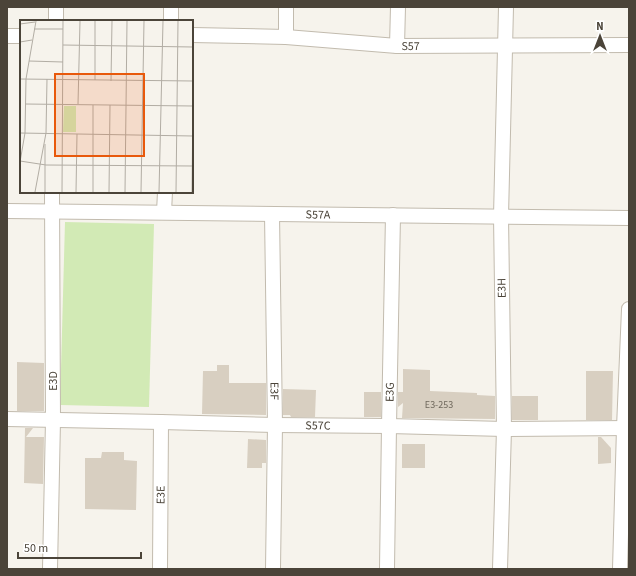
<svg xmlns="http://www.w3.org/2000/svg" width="636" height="576" font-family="'Source Sans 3',sans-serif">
<rect width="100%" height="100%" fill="#f6f3ec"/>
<polygon fill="#d2eab5" points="65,222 154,224 149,407 60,405"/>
<g fill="#d8cfc1">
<polygon points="17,362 44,363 44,411 17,411"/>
<polygon points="217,365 229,365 229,383 266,383 266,415 202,414 203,371 217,371"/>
<polygon points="403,369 430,370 430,391 477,393 477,395 495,396 495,419 402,418 403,403 398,407 398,392 403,392"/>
<polygon points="586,371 613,371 612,420 586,420"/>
<polygon points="283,389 316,390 315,417 291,417 290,415 283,415"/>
<rect x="364" y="392" width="17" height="25"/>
<rect x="512" y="396" width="26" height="24"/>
<polygon points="25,428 33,428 26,437 44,437 43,484 24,483"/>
<polygon points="598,437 601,437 611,448 611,463 598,464"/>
<polygon points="248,439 266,440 266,463 262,463 262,468 247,468"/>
<rect x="402" y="444" width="23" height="24"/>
<polygon points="102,452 124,452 124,460 137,461 136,510 85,509 85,458 101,458"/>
</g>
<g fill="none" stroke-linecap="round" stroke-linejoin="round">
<g stroke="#c2bbae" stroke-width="16">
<g id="street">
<polyline points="56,21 56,7"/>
<polyline points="171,21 171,7"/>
<path id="s1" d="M 192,35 L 286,37 L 397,46 L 629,45"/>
<polyline points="7,36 21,36"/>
<polyline points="286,37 286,7"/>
<polyline points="397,46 398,7"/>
<path id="s2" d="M 7,211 L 629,218"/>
<polyline points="164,212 165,192"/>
<path id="s3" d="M 272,214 L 275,425 L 273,569"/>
<path id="s4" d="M 7,419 L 161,422 L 275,425 L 389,426 L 504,429 L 629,428"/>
<polyline points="50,569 53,420 52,192"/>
<path id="s5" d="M 160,569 L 161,422"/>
<path id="s6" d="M 387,569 L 389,426 L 393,215"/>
<polyline points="500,569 504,429 501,216 506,7"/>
<polyline points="620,569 624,428 629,309"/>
</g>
</g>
<use href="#street" stroke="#fff" stroke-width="14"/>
</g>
<g text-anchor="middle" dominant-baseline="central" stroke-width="3" stroke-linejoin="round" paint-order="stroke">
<g font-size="10" fill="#6e675b">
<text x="439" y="405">E3-253</text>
</g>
<g font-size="12" fill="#4b4439" stroke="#fff">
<text stroke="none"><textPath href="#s1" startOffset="219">S57</textPath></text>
<text stroke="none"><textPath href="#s2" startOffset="311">S57A</textPath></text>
<text transform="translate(502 288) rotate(-91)">E3H</text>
<text transform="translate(53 381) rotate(-90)">E3D</text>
<text stroke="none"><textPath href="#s3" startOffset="177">E3F</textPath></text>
<text stroke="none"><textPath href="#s6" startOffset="177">E3G</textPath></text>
<text stroke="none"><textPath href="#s4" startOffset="311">S57C</textPath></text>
<text stroke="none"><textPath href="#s5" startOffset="74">E3E</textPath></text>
</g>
</g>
<g transform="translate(20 20)">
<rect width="173" height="173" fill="#f6f3ec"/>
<path d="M 44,86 L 56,86 L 56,112 L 43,112 Z" fill="#d2eab5"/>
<path fill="none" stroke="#b2ada4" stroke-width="1" d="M 0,4 L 15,2M 14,9 L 43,9M 0,22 L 12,20M 43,25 L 173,27M 9,41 L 43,42M 0,59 L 173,61M 75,60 L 75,1M 91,61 L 92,1M 5,84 L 173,86M 58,84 L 60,1M 73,85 L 73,172M 0,113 L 173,116M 25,124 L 25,172M 0,141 L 26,145 L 173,146M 0,142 L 5,113 L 6,59 L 16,1M 15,172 L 26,113 L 27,59M 42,172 L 43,1M 56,172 L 57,114M 89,172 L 90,85M 105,172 L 107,1M 121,172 L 124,1M 139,172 L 143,1M 156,172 L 158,1M 172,172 L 173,77"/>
<path fill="#e8590c" fill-opacity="0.15" stroke="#e8590c" stroke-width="2" d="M 35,54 L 124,54 L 124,136 L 35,136 Z"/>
<rect width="173" height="173" fill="none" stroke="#4b4439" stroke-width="2"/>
</g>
<rect width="636" height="576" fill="none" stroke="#4b4439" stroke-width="16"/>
<g transform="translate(600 36)" stroke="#ffffff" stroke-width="3" paint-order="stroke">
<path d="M0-3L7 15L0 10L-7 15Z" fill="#4b4439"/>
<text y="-6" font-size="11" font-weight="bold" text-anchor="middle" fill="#4b4439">N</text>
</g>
<path d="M18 552v6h123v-6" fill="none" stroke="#4b4439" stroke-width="2"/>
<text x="24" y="552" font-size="12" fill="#4b4439" stroke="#ffffff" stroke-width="3" paint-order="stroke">50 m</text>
</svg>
